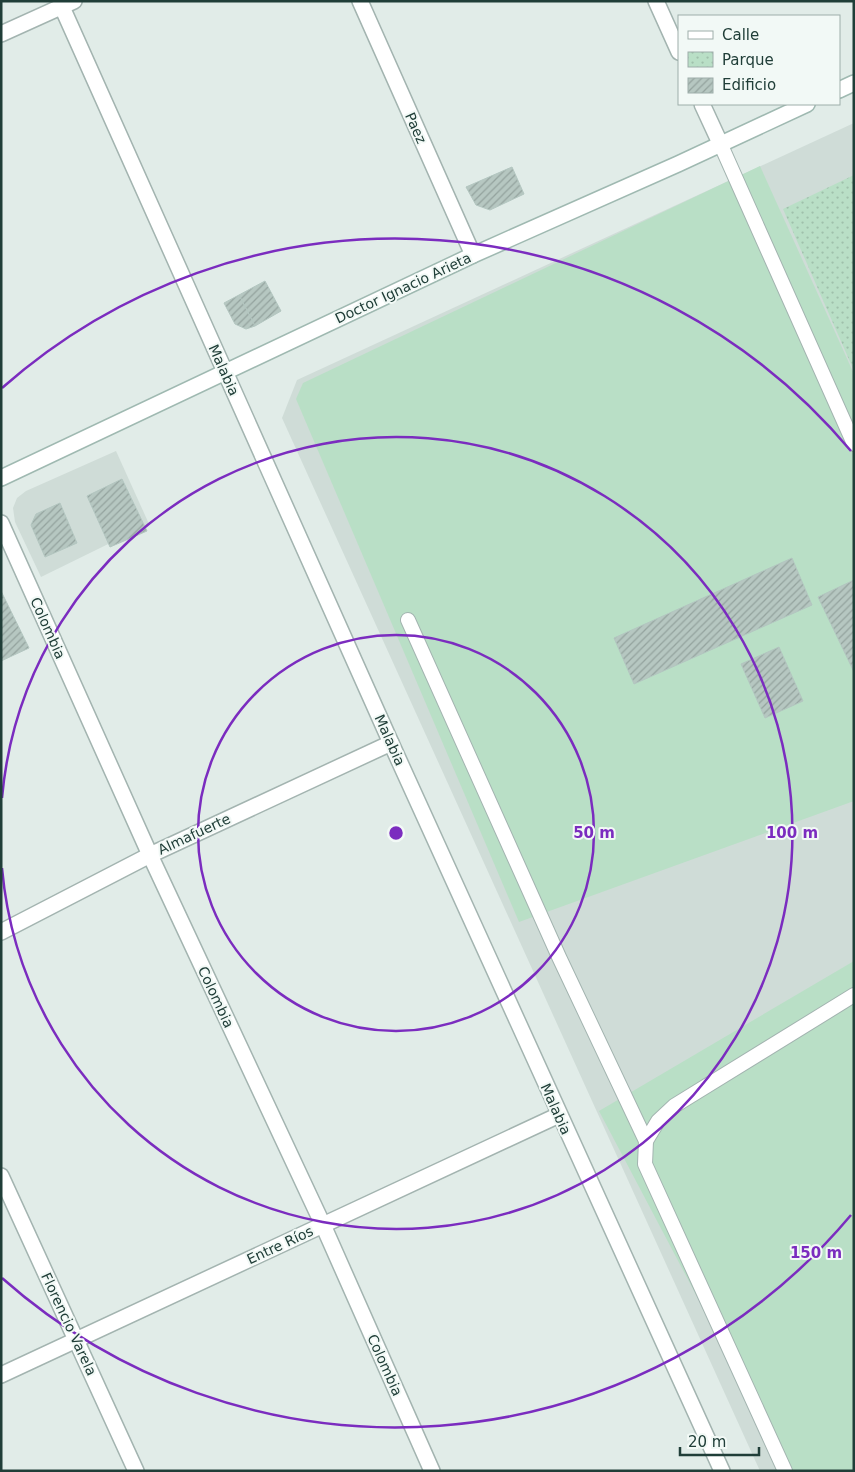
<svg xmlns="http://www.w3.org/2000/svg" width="855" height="1472" font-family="'DejaVu Sans',sans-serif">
<defs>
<pattern id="park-dots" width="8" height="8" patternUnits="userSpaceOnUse" patternTransform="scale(1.25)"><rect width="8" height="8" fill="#b9dfc6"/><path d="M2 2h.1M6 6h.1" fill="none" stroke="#9fc0ab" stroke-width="1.8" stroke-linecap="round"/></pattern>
<pattern id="building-hatch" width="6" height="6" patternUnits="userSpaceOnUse" patternTransform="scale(1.25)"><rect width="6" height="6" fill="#b6c7c1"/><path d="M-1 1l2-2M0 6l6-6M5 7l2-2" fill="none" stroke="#94a39e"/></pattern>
</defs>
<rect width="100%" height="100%" fill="#e1ece8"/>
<g fill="#cfdcd7">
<polygon points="854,123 854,1471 760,1471 282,418 297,380"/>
<polygon points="116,451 149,524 41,577 15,522 13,508 17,498 26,491"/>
</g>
<g fill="#b9dfc6">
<polygon points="760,166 854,374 854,801 519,922 296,399 303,383"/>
<polygon points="854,961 854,992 658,1111 854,996 854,1471 789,1471 599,1111"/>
</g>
<polygon fill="url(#park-dots)" points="854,175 854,371 783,209"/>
<g fill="url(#building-hatch)" stroke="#b3c6c0">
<polygon points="512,167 524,194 490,210 476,205 466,187"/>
<polygon points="265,281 281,311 255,326 239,295"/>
<polygon points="239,295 255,326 246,329 235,324 224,303"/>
<polygon points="122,479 147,531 110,547 87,496"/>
<polygon points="60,503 77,543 45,557 31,525 36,514"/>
<polygon points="792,558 812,605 634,684 614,638"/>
<polygon points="854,580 854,672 818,597"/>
<polygon points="1,591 29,648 1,661"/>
<polygon points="779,647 803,701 765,718 741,664"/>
</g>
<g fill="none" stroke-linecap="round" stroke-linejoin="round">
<g stroke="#a3b4b0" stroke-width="16">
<g id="lane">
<polyline points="720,143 854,444"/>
<polyline points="408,620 559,957 646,1141"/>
<polyline points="785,1471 645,1164 646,1141 658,1121 674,1106 854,995"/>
</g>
</g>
<g stroke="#a3b4b0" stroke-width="18">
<g id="street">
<polyline points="360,1 473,255"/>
<polyline points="656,1 679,52"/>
<polyline points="62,7 391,743 722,1471"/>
<polyline points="1,34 74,1"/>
<polyline points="702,104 720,143"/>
<polyline points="1,523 150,855 323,1225 432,1471"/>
<polyline points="1,932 150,855 391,743"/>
<polyline points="1,1176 136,1471"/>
<polyline points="1,1375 559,1115"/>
</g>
</g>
<g stroke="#9fb9b1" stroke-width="18">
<g id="secondary">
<polyline points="839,90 854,83"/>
<polyline points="1,478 473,255 678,164 807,104"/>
</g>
</g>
<use href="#lane" stroke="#fff" stroke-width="14"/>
<use href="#street" stroke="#fff" stroke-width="15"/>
<use href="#secondary" stroke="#fff" stroke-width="15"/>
</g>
<g fill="none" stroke="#7b2cbf" stroke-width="2.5">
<circle cx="396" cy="833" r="198"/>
<path d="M2 798A396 396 0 1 1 2 868"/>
<path d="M851 1215A594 594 0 0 1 2 1278M2 388A594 594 0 0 1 851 451"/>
</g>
<g text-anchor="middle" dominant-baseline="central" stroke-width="4" stroke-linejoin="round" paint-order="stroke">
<g font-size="14" fill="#203e38" stroke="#f2f9f6">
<text transform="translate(416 128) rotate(66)">Paez</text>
<text transform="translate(403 288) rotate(-25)">Doctor Ignacio Arieta</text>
<text transform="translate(224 370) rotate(66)">Malabia</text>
<text transform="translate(48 628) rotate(66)">Colombia</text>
<text transform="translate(390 740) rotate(66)">Malabia</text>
<text transform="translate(194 834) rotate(-25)">Almafuerte</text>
<text transform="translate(216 997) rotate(65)">Colombia</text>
<text transform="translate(556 1109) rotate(66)">Malabia</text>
<text transform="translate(280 1245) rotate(-25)">Entre Ríos</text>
<text transform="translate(69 1324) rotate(65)">Florencio Varela</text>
<text transform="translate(385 1365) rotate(66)">Colombia</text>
</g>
</g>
<circle cx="396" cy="833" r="8" fill="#7b2cbf" stroke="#f2f9f6" stroke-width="2.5"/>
<g font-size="15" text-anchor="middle" font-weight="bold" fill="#7b2cbf" stroke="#f2f9f6" stroke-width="4" stroke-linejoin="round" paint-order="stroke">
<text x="594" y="838">50 m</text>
<text x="792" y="838">100 m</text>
<text x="816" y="1258">150 m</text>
</g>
<rect width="855" height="1472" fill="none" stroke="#203e38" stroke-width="5"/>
<rect x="678" y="15" width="162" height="90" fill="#f2f9f6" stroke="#9eaeaa"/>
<rect x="688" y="31" width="25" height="8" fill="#ffffff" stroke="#9eaeaa"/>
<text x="722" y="40" font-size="15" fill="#203e38">Calle</text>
<rect x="688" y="52" width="25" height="15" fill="url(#park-dots)" stroke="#9eaeaa"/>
<text x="722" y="65" font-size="15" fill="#203e38">Parque</text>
<rect x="688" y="78" width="25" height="15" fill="url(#building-hatch)" stroke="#9eaeaa"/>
<text x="722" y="90" font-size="15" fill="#203e38">Edificio</text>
<path d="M680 1447v8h79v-8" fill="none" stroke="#203e38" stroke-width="2.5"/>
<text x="688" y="1447" font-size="15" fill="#203e38" stroke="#f2f9f6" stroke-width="4" paint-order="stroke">20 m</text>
</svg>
